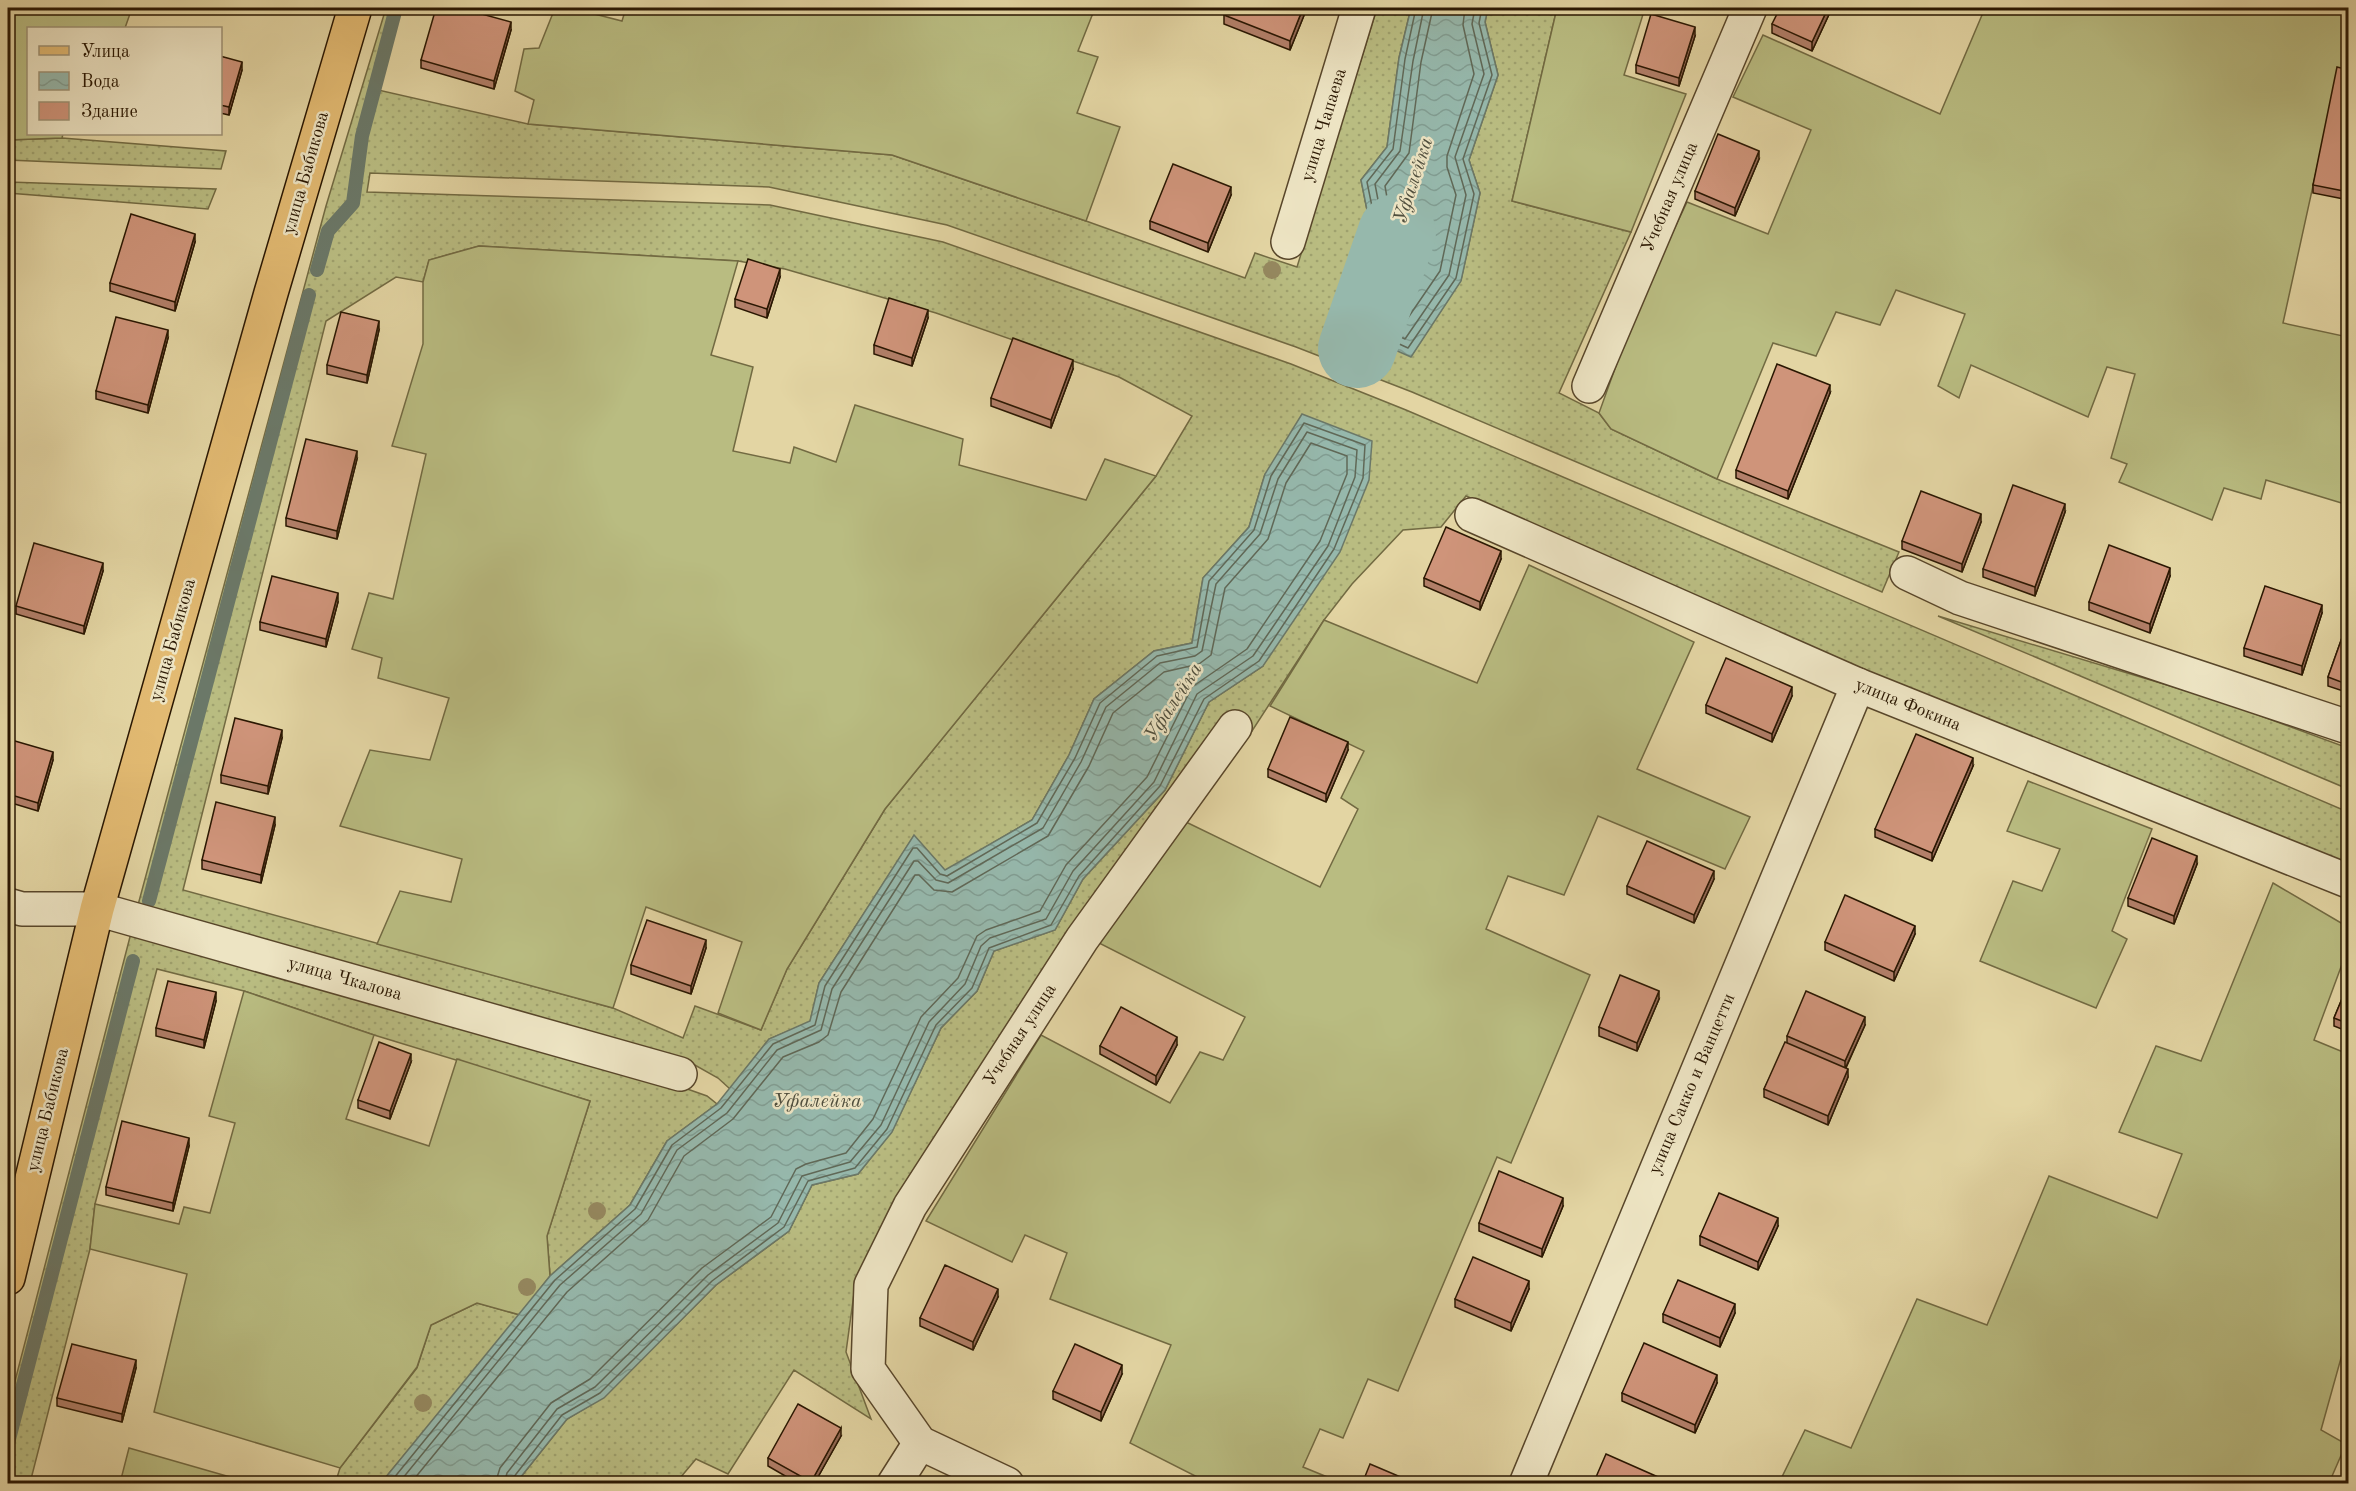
<svg xmlns="http://www.w3.org/2000/svg" width="2356" height="1491" font-family="'Old Standard TT',serif">
<defs>
<pattern id="grass-dots" width="8" height="8" patternUnits="userSpaceOnUse" patternTransform="scale(1.5)"><rect width="8" height="8" fill="#b9bc81"/><path d="M2 2h.1M6 6h.1" fill="none" stroke="#9fa16e" stroke-width="1.8" stroke-linecap="round"/></pattern>
<pattern id="water-waves" width="16" height="10" patternUnits="userSpaceOnUse" patternTransform="scale(1.5)"><rect width="16" height="10" fill="#96b8ac"/><path d="M0 5q4-4 8 0t8 0" fill="none" stroke="#819d92"/></pattern>
</defs>
<rect width="100%" height="100%" fill="#e3d5a3"/>
<filter id="stains"><feTurbulence type="fractalNoise" baseFrequency=".00333" numOctaves="4"/><feColorMatrix values="0 0 0 0 .2 0 0 0 0 .09 0 0 0 0 .02 0 0 0 .5 -.17"/></filter>
<radialGradient id="worn" r=".72"><stop offset=".6" stop-color="#630" stop-opacity="0"/><stop offset="1" stop-color="#630" stop-opacity=".3"/></radialGradient>
<g fill="url(#grass-dots)" stroke="#726a42" stroke-width="1.5" fill-rule="evenodd">
<path d="M 386,8 L 400,8 L 378,90 L 528,124 L 892,155 L 1086,221 L 1245,278 L 1255,253 L 1297,267 L 1377,8 L 1411,8 L 1399,58 L 1387,147 L 1361,180 L 1372,235 L 1341,326 L 1411,356 L 1461,280 L 1480,193 L 1469,160 L 1498,75 L 1485,22 L 1488,8 L 1557,8 L 1512,201 L 1631,232 L 1559,393 L 1599,413 L 1611,429 L 1717,479 L 1899,552 L 1882,592 L 1412,392 L 1296,347 L 947,225 L 769,187 L 370,173 L 367,192 L 770,205 L 943,242 L 1291,364 L 1406,410 L 2348,812 L 2348,864 L 1866,672 L 1466,496 L 1441,527 L 1403,530 L 1352,584 L 1324,620 L 1252,731 L 1227,718 L 856,1279 L 846,1352 L 871,1419 L 794,1370 L 728,1474 L 696,1459 L 675,1484 L 516,1483 L 567,1419 L 604,1397 L 716,1285 L 789,1231 L 812,1185 L 858,1174 L 892,1131 L 941,1028 L 977,991 L 994,951 L 1055,930 L 1083,879 L 1165,790 L 1209,702 L 1263,666 L 1265,474 L 1249,527 L 1203,578 L 1192,643 L 1154,651 L 1094,699 L 1069,755 L 1032,820 L 945,871 L 914,836 L 819,983 L 810,1022 L 769,1039 L 730,1089 L 718,1078 L 686,1060 L 138,905 L 326,206 ZM 479,246 L 738,261 L 785,269 L 936,313 L 1119,377 L 1192,416 L 1156,476 L 885,809 L 787,969 L 761,1030 L 695,1006 L 683,1038 L 613,1008 L 183,890 L 326,321 L 396,277 L 423,282 L 429,260 Z"/>
<polygon points="62,138 226,151 221,169 8,160 8,140"/>
<polygon points="8,182 216,189 208,209 8,193"/>
<polygon points="1938,616 2220,701 2348,748 2348,789"/>
<polygon points="131,933 676,1085 707,1096 717,1104 667,1141 630,1205 550,1276 547,1236 590,1101 374,1035 244,991 157,969 95,1204 90,1249 30,1483 8,1484 8,1408"/>
<polygon points="477,1303 520,1315 381,1483 335,1484 340,1468 417,1368 431,1325"/>
</g>
<g fill="#b9bc81" stroke="#726a42" stroke-width="1.5">
<polygon points="8,8 132,8 125,28 28,28 28,134 63,134 62,138 8,140"/>
<polygon points="555,8 571,8 622,21 626,8 1095,8 1078,51 1098,57 1077,113 1120,127 1086,221 892,155 528,124 534,100 515,91 524,49 539,48"/>
<polygon points="1557,8 1645,8 1624,75 1686,94 1631,232 1512,201"/>
<polygon points="1985,8 2348,8 2348,78 2337,76 2283,323 2348,337 2348,505 2266,480 2261,499 2224,488 2212,520 2119,482 2127,464 2111,458 2135,374 2107,367 2088,417 1971,365 1959,398 1938,386 1965,314 1896,290 1880,325 1836,312 1816,356 1773,343 1717,479 1611,429 1599,413 1636,310 1687,202 1768,234 1811,130 1733,97 1763,35 1940,114"/>
<polygon points="479,246 738,261 711,355 753,367 733,451 790,463 794,447 836,462 855,405 963,439 959,465 1086,500 1105,459 1156,476 885,809 787,969 761,1030 718,1013 742,942 646,907 613,1008 377,944 400,891 451,902 462,859 340,826 370,750 430,760 449,698 378,678 382,658 352,649 369,593 393,599 426,454 392,446 423,344 423,282 429,260"/>
<polygon points="1529,565 1694,642 1637,769 1750,817 1725,869 1598,816 1564,895 1508,876 1486,929 1590,975 1511,1163 1497,1157 1398,1391 1368,1379 1343,1438 1320,1429 1303,1467 1337,1481 1336,1483 1209,1483 1130,1443 1171,1345 1050,1299 1067,1253 1025,1235 1012,1262 926,1221 1041,1035 1170,1103 1200,1052 1223,1060 1245,1017 1099,943 1186,822 1320,887 1358,809 1341,798 1364,751 1270,706 1324,620 1477,683"/>
<polygon points="2028,781 2152,829 2112,931 2127,939 2096,1008 1980,961 2013,881 2042,891 2060,849 2007,831"/>
<polygon points="2273,883 2348,927 2348,948 2314,1040 2348,1054 2348,1333 2321,1430 2346,1444 2329,1483 1779,1483 1805,1430 1851,1448 1917,1299 1987,1325 2049,1176 2157,1218 2182,1154 2119,1132 2156,1046 2201,1061"/>
<polygon points="244,991 374,1035 346,1119 429,1146 457,1059 590,1101 547,1236 550,1276 520,1315 477,1303 431,1325 417,1367 340,1468 154,1412 187,1274 90,1249 95,1204 179,1224 184,1207 210,1213 235,1123 209,1116"/>
<polygon points="129,1448 251,1483 120,1483"/>
</g>
<g fill="url(#water-waves)" stroke="#6b7868" stroke-width="1.5">
<polygon points="1411,8 1488,8 1485,22 1498,75 1469,160 1480,193 1461,281 1411,357 1341,326 1372,235 1361,180 1387,147 1399,58"/>
<polygon points="1302,414 1372,441 1369,480 1340,552 1263,666 1209,702 1165,790 1083,879 1055,930 994,951 977,991 941,1028 892,1132 858,1174 812,1185 789,1231 716,1285 604,1398 567,1419 516,1483 381,1483 550,1276 630,1205 667,1141 717,1104 769,1039 810,1021 819,983 914,835 945,870 1032,820 1069,755 1094,699 1154,651 1192,643 1203,578 1249,527 1265,474"/>
</g>
<g fill="none" stroke-linecap="round" stroke-linejoin="round">
<g stroke="#606857" stroke-width="1.5">
<polyline points="1416,8 1405,59 1393,149 1367,182 1378,236 1349,321 1408,348 1456,278 1474,194 1463,159 1492,75 1479,23 1482,8"/>
<polyline points="1424,8 1413,61 1400,151 1375,184 1385,237 1358,317 1405,339 1449,275 1466,195 1455,157 1484,74 1472,24 1475,8"/>
<polyline points="1433,8 1421,62 1409,153 1385,186 1394,238 1369,312 1401,328 1440,271 1456,195 1447,167 1447,156 1474,74 1463,25 1465,8"/>
<polyline points="389,1484 555,1280 635,1209 672,1145 721,1108 773,1044 815,1025 825,986 913,848 917,848 940,874 947,876 1037,823 1075,758 1100,703 1157,656 1197,647 1209,581 1254,530 1271,476 1304,423 1365,445 1363,478 1334,549 1259,661 1204,699 1160,786 1079,876 1051,925 989,948 972,988 936,1025 887,1129 855,1168 808,1181 784,1227 712,1281 600,1393 562,1415 513,1478 512,1484"/>
<polyline points="398,1484 560,1285 641,1214 677,1150 727,1113 777,1050 821,1030 832,989 914,861 918,861 936,880 948,883 1043,828 1081,762 1106,707 1160,663 1195,656 1202,651 1216,584 1260,534 1278,479 1307,432 1357,450 1355,477 1328,546 1253,656 1197,694 1154,782 1073,871 1046,919 990,938 981,946 965,984 929,1022 881,1125 850,1162 802,1176 778,1223 708,1275 595,1387 557,1409 507,1473 504,1484"/>
<polyline points="410,1484 567,1292 648,1220 684,1156 733,1119 783,1057 819,1042 828,1035 841,992 915,875 919,875 934,890 952,892 1048,836 1089,766 1113,713 1164,672 1199,664 1211,655 1225,588 1268,539 1286,483 1311,443 1347,456 1347,474 1320,541 1247,649 1192,687 1147,777 1066,865 1040,911 986,930 977,936 958,978 921,1017 873,1119 846,1153 806,1164 796,1169 771,1217 702,1268 590,1379 551,1403 500,1468 495,1484"/>
</g>
<g stroke="#6b7868" stroke-width="14">
<polyline points="317,270 328,231 353,203 362,136 396,8"/>
<polyline points="149,901 309,295"/>
<polyline points="8,1443 133,961"/>
</g>
<polyline stroke="#96b8ac" stroke-width="78" points="1357,349 1397,233"/>
<g stroke="#58462a" stroke-width="36">
<g id="street">
<polyline points="1288,242 1359,8"/>
<polyline points="1589,386 1750,8"/>
<polyline points="1472,515 1858,685 2348,881"/>
<polyline points="1907,573 1960,598 2348,727"/>
<polyline points="8,905 22,909 97,909 680,1074"/>
<polyline points="894,1484 920,1443"/>
<polyline points="1007,1484 920,1443 868,1369 871,1285 910,1206 1082,939 1235,727"/>
<polyline points="1526,1484 1858,685"/>
</g>
</g>
<g stroke="#2a1702" stroke-width="36">
<polyline id="primary" points="8,1278 97,909 271,293 355,8"/>
</g>
<use href="#street" stroke="#ede4c3" stroke-width="33"/>
<use href="#primary" stroke="#e2ba72" stroke-width="33"/>
</g>
<g fill="#95885f">
<circle cx="1272" cy="270" r="9"/>
<circle cx="597" cy="1211" r="9"/>
<circle cx="527" cy="1287" r="9"/>
<circle cx="423" cy="1403" r="9"/>
</g>
<g fill="#b27f69" stroke="#2a1702" stroke-width="1.5">
<polygon points="1307,8 1290,50 1224,24 1224,15"/>
<polygon points="1832,8 1812,51 1772,33 1772,24"/>
<polygon points="511,30 494,89 421,68 421,60"/>
<polygon points="1695,36 1679,86 1636,73 1636,65"/>
<polygon points="220,56 242,70 229,115 220,113"/>
<polygon points="2349,70 2349,200 2313,193 2313,185"/>
<polygon points="1759,159 1735,216 1695,199 1695,191"/>
<polygon points="1231,195 1208,252 1150,229 1150,221"/>
<polygon points="195,242 175,311 110,291 110,283"/>
<polygon points="780,277 767,318 735,307 735,299"/>
<polygon points="928,318 912,366 874,354 874,345"/>
<polygon points="379,330 367,383 327,374 327,365"/>
<polygon points="168,338 148,413 96,399 96,391"/>
<polygon points="1073,369 1051,428 991,406 991,398"/>
<polygon points="1830,393 1788,499 1736,478 1736,470"/>
<polygon points="357,459 337,539 286,526 286,518"/>
<polygon points="2065,512 2035,596 1983,577 1983,569"/>
<polygon points="1981,522 1962,572 1902,549 1902,541"/>
<polygon points="1501,559 1480,610 1424,586 1424,578"/>
<polygon points="103,571 84,634 16,614 16,606"/>
<polygon points="2170,576 2150,633 2089,610 2089,602"/>
<polygon points="338,602 326,647 260,630 260,622"/>
<polygon points="2322,613 2302,675 2244,656 2244,648"/>
<polygon points="2349,618 2349,693 2328,686 2328,677"/>
<polygon points="1792,696 1772,742 1706,713 1706,705"/>
<polygon points="282,738 268,794 221,783 221,775"/>
<polygon points="8,739 53,760 38,811 8,802"/>
<polygon points="1348,750 1326,802 1268,777 1268,769"/>
<polygon points="1973,766 1932,861 1875,837 1875,829"/>
<polygon points="275,825 261,883 202,869 202,860"/>
<polygon points="2197,864 2174,924 2128,906 2128,898"/>
<polygon points="1714,879 1694,923 1627,894 1627,886"/>
<polygon points="1915,934 1894,981 1825,950 1825,942"/>
<polygon points="706,948 691,994 631,974 631,965"/>
<polygon points="2349,982 2349,1032 2334,1026 2334,1018"/>
<polygon points="1659,999 1637,1051 1599,1036 1599,1027"/>
<polygon points="216,1001 204,1048 156,1036 156,1028"/>
<polygon points="1865,1025 1846,1068 1848,1077 1828,1125 1764,1097 1764,1089 1787,1043 1787,1036"/>
<polygon points="1177,1045 1156,1085 1100,1054 1100,1046"/>
<polygon points="411,1062 390,1119 358,1108 358,1100"/>
<polygon points="189,1146 173,1211 106,1195 106,1187"/>
<polygon points="1563,1206 1542,1257 1479,1231 1479,1223"/>
<polygon points="1778,1226 1758,1270 1700,1245 1700,1236"/>
<polygon points="1529,1289 1511,1331 1455,1307 1455,1299"/>
<polygon points="998,1297 973,1350 920,1326 920,1318"/>
<polygon points="1735,1313 1720,1347 1663,1322 1663,1314"/>
<polygon points="136,1368 122,1422 57,1406 57,1398"/>
<polygon points="1122,1374 1101,1421 1053,1399 1053,1391"/>
<polygon points="1717,1383 1695,1433 1622,1401 1622,1393"/>
<polygon points="841,1436 814,1484 799,1484 768,1466 768,1458"/>
</g>
<g fill="#916855" stroke="#2a1702" stroke-width="1.5">
<polygon points="1303,8 1307,8 1290,50 1290,41"/>
<polygon points="1828,8 1832,8 1812,51 1812,42"/>
<polygon points="511,22 511,30 494,89 494,81"/>
<polygon points="1695,27 1695,36 1679,86 1679,78"/>
<polygon points="242,62 242,70 229,115 229,107"/>
<polygon points="1759,151 1759,159 1735,216 1735,208"/>
<polygon points="1231,187 1231,195 1208,252 1208,243"/>
<polygon points="195,234 195,242 175,311 175,302"/>
<polygon points="780,269 780,277 767,318 767,309"/>
<polygon points="928,310 928,318 912,366 912,358"/>
<polygon points="379,321 379,330 367,383 367,375"/>
<polygon points="168,330 168,338 148,413 148,405"/>
<polygon points="1073,360 1073,369 1051,428 1051,420"/>
<polygon points="1830,385 1830,393 1788,499 1788,491"/>
<polygon points="357,451 357,459 337,539 337,531"/>
<polygon points="2065,504 2065,512 2035,596 2035,587"/>
<polygon points="1981,514 1981,522 1962,572 1962,564"/>
<polygon points="1501,551 1501,559 1480,610 1480,602"/>
<polygon points="103,563 103,571 84,634 84,626"/>
<polygon points="2170,568 2170,576 2150,633 2150,624"/>
<polygon points="338,593 338,602 326,647 326,639"/>
<polygon points="2322,605 2322,613 2302,675 2302,666"/>
<polygon points="1792,687 1792,696 1772,742 1772,734"/>
<polygon points="282,730 282,738 268,794 268,786"/>
<polygon points="1348,742 1348,750 1326,802 1326,794"/>
<polygon points="53,752 53,760 38,811 38,803"/>
<polygon points="1973,758 1973,766 1932,861 1932,853"/>
<polygon points="275,817 275,825 261,883 261,875"/>
<polygon points="2197,856 2197,864 2174,924 2174,916"/>
<polygon points="1714,871 1714,879 1694,923 1694,915"/>
<polygon points="1915,926 1915,934 1894,981 1894,972"/>
<polygon points="706,940 706,948 691,994 691,986"/>
<polygon points="1659,991 1659,999 1637,1051 1637,1043"/>
<polygon points="216,992 216,1001 204,1048 204,1040"/>
<polygon points="1865,1017 1865,1025 1845,1069 1845,1061"/>
<polygon points="1177,1037 1177,1045 1156,1085 1156,1076"/>
<polygon points="411,1054 411,1062 390,1119 390,1111"/>
<polygon points="1848,1069 1848,1077 1828,1125 1828,1116"/>
<polygon points="189,1138 189,1146 173,1211 173,1203"/>
<polygon points="1563,1198 1563,1206 1542,1257 1542,1249"/>
<polygon points="1778,1218 1778,1226 1758,1270 1758,1262"/>
<polygon points="1529,1281 1529,1289 1511,1331 1511,1323"/>
<polygon points="998,1289 998,1297 973,1350 973,1342"/>
<polygon points="1735,1304 1735,1313 1720,1347 1720,1338"/>
<polygon points="136,1360 136,1368 122,1422 122,1414"/>
<polygon points="1122,1365 1122,1374 1101,1421 1101,1412"/>
<polygon points="1717,1375 1717,1383 1695,1433 1695,1425"/>
<polygon points="841,1428 841,1436 814,1484 811,1484 811,1482"/>
</g>
<g fill="#cf947a" stroke="#2a1702" stroke-width="1.5">
<polygon points="436,8 460,8 511,22 494,81 421,60"/>
<polygon points="1227,8 1303,8 1290,41 1224,15"/>
<polygon points="1780,8 1828,8 1812,42 1772,24"/>
<polygon points="1651,14 1695,27 1679,78 1636,65"/>
<polygon points="220,56 242,62 229,107 220,105"/>
<polygon points="2337,67 2349,70 2349,192 2313,185"/>
<polygon points="1718,134 1759,151 1735,208 1695,191"/>
<polygon points="1173,164 1231,187 1208,243 1150,221"/>
<polygon points="131,214 195,234 175,302 110,283"/>
<polygon points="748,259 780,269 767,309 735,299"/>
<polygon points="889,298 928,310 912,358 874,345"/>
<polygon points="341,312 379,321 367,375 327,365"/>
<polygon points="116,317 168,330 148,405 96,391"/>
<polygon points="1013,338 1073,360 1051,420 991,398"/>
<polygon points="1777,364 1830,385 1788,491 1736,470"/>
<polygon points="306,439 357,451 337,531 286,518"/>
<polygon points="2013,485 2065,504 2035,587 1983,569"/>
<polygon points="1921,491 1981,514 1962,564 1902,541"/>
<polygon points="1446,527 1501,551 1480,602 1424,578"/>
<polygon points="34,543 103,563 84,626 16,606"/>
<polygon points="2109,545 2170,568 2150,624 2089,602"/>
<polygon points="272,576 338,593 326,639 260,622"/>
<polygon points="2265,586 2322,605 2302,666 2244,648"/>
<polygon points="2349,618 2349,685 2328,677"/>
<polygon points="1726,658 1792,687 1772,734 1706,705"/>
<polygon points="1290,717 1348,742 1326,794 1268,769"/>
<polygon points="235,718 282,730 268,786 221,775"/>
<polygon points="1916,734 1973,758 1932,853 1875,829"/>
<polygon points="8,739 53,752 38,803 8,794"/>
<polygon points="216,802 275,817 261,875 202,860"/>
<polygon points="2152,838 2197,856 2174,916 2128,898"/>
<polygon points="1647,841 1714,871 1694,915 1627,886"/>
<polygon points="1845,895 1915,926 1894,972 1825,942"/>
<polygon points="647,920 706,940 691,986 631,965"/>
<polygon points="1620,975 1659,991 1637,1043 1599,1027"/>
<polygon points="168,981 216,992 204,1040 156,1028"/>
<polygon points="2349,982 2349,1024 2334,1018"/>
<polygon points="1806,991 1865,1017 1845,1061 1787,1036"/>
<polygon points="1121,1007 1177,1037 1156,1076 1100,1046"/>
<polygon points="379,1042 411,1054 390,1111 358,1100"/>
<polygon points="1785,1042 1848,1069 1828,1116 1764,1089"/>
<polygon points="122,1121 189,1138 173,1203 106,1187"/>
<polygon points="1499,1171 1563,1198 1542,1249 1479,1223"/>
<polygon points="1719,1193 1778,1218 1758,1262 1700,1236"/>
<polygon points="1473,1257 1529,1281 1511,1323 1455,1299"/>
<polygon points="945,1265 998,1289 973,1342 920,1318"/>
<polygon points="1678,1280 1735,1304 1720,1338 1663,1314"/>
<polygon points="1644,1343 1717,1375 1695,1425 1622,1393"/>
<polygon points="72,1344 136,1360 122,1414 57,1398"/>
<polygon points="1075,1344 1122,1365 1101,1412 1053,1391"/>
<polygon points="798,1404 841,1428 811,1482 768,1458"/>
<polygon points="1606,1454 1658,1477 1655,1484 1593,1484"/>
<polygon points="1370,1464 1417,1484 1362,1484"/>
<polygon points="29,1479 46,1484 29,1484"/>
</g>
<g text-anchor="middle" dominant-baseline="central" stroke-width="5" stroke-linejoin="round" paint-order="stroke">
<g font-size="18" fill="#2a1702" stroke="#ede4c3">
<text transform="translate(1324 125) rotate(-73)">улица Чапаева</text>
<text transform="translate(306 173) rotate(-74)">улица Бабикова</text>
<text transform="translate(1670 197) rotate(-67)">Учебная улица</text>
<text transform="translate(173 640) rotate(-74)">улица Бабикова</text>
<text transform="translate(1908 705) rotate(22)">улица Фокина</text>
<text transform="translate(345 979) rotate(16)">улица Чкалова</text>
<text transform="translate(1020 1035) rotate(-57)">Учебная улица</text>
<text transform="translate(1692 1084) rotate(-67)">улица Сакко и Ванцетти</text>
<text transform="translate(48 1110) rotate(-76)">улица Бабикова</text>
</g>
<g font-size="20" font-style="italic" fill="#504f3e" stroke="#ede4c3">
<text transform="translate(1414 181) rotate(-72)">Уфалейка</text>
<text transform="translate(1174 703) rotate(-57)">Уфалейка</text>
<text x="817" y="1102">Уфалейка</text>
</g>
</g>
<rect width="2356" height="1491" fill="none" stroke="#e3d5a3" stroke-width="30"/>
<rect x="9" y="9" width="2338" height="1473" fill="none" stroke="#2a1702" stroke-width="3"/>
<rect x="15" y="15" width="2326" height="1461" fill="none" stroke="#2a1702" stroke-width="1.5"/>
<rect x="27" y="27" width="195" height="108" fill="#ede4c3" stroke="#9f9276" stroke-width="1.5"/>
<rect x="39" y="46" width="30" height="9" fill="#e2ba72" stroke="#9f9276" stroke-width="1.5"/>
<text x="81" y="57" font-size="18" fill="#2a1702">Улица</text>
<rect x="39" y="72" width="30" height="18" fill="url(#water-waves)" stroke="#9f9276" stroke-width="1.5"/>
<text x="81" y="87" font-size="18" fill="#2a1702">Вода</text>
<rect x="39" y="102" width="30" height="18" fill="#cf947a" stroke="#9f9276" stroke-width="1.5"/>
<text x="81" y="117" font-size="18" fill="#2a1702">Здание</text>
<rect width="100%" height="100%" filter="url(#stains)"/>
<rect width="100%" height="100%" fill="url(#worn)"/>
</svg>
